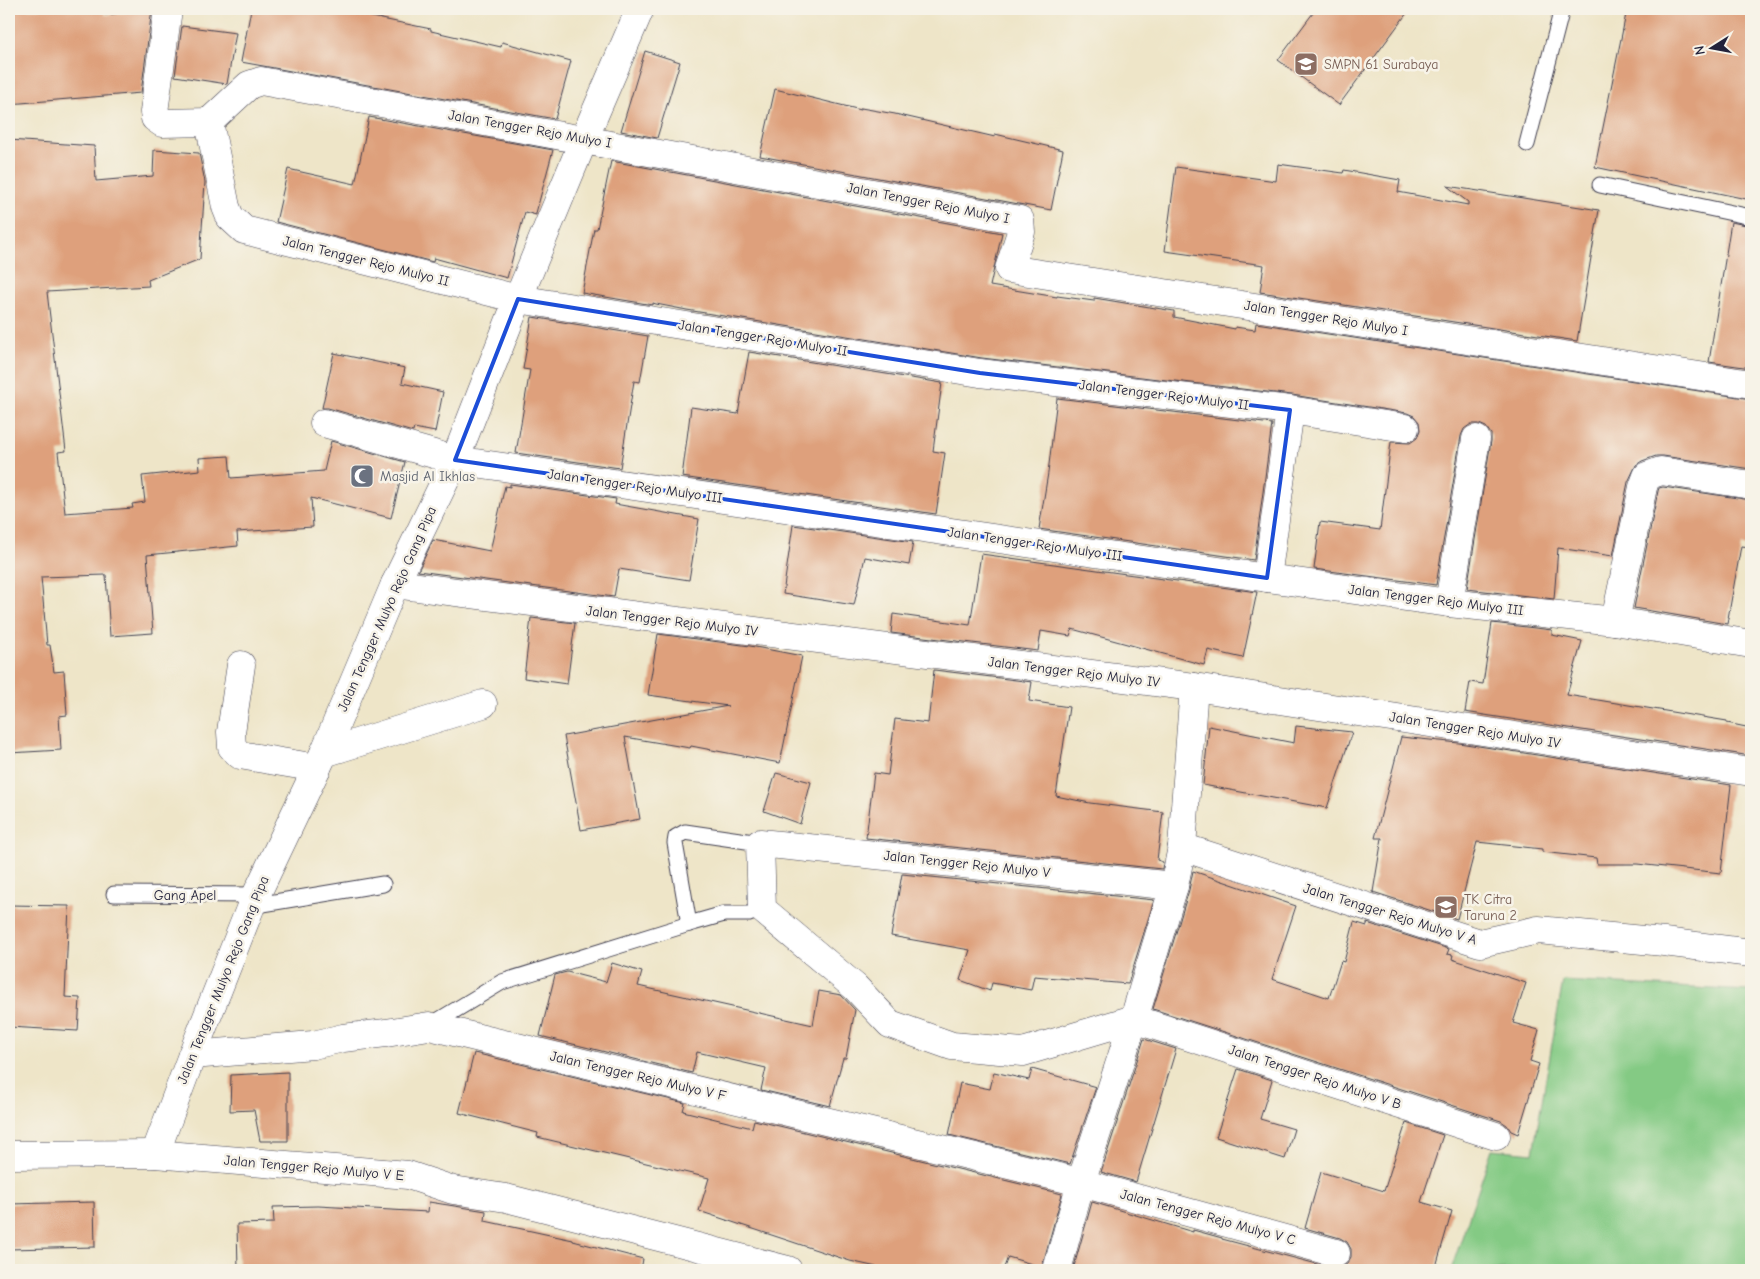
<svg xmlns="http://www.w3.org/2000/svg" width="1760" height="1279" font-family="'Comic Neue',sans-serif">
<rect width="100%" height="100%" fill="#f7f3e8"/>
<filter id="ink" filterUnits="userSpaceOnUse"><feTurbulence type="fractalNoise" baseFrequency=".02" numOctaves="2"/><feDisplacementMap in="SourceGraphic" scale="10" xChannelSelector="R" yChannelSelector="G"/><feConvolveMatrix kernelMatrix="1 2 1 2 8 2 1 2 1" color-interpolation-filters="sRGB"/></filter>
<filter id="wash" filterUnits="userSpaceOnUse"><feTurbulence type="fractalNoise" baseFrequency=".0096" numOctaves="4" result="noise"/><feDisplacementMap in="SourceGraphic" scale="20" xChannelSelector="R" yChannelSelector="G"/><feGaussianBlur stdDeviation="1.12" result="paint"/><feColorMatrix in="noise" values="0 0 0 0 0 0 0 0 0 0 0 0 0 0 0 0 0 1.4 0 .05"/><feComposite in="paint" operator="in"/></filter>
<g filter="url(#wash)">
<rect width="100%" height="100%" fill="#eee5c8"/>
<polygon fill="#84ca84" stroke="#537660" points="1563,981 1751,991 1751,1270 1451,1270 1492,1149 1533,1153"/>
<g id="blocks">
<g fill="#dea07c">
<polygon points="9,9 105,9 105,15 152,9 141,93 9,104"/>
<polygon points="251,9 333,9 431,29 431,31 501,47 502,42 571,61 555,119 241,62"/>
<polygon points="1316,9 1410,9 1339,105 1278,60"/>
<polygon points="1627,9 1751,9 1751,200 1595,167"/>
<polygon points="182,26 236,33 227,84 175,76"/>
<polygon points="645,51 680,62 657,138 621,131"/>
<polygon points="775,89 861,110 861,108 895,114 995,137 995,134 1063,150 1051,210 760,156"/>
<polygon points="369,117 553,150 536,213 536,215 525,212 507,278 434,258 433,262 276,222 288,169 355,184"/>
<polygon points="9,140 94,146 96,181 153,176 154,150 199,153 205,182 200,259 148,280 149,286 47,292 66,451 58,452 65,513 133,508 132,504 145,502 142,476 200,470 199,458 229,456 231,478 324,471 331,441 405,462 391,518 311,498 313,527 237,532 238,546 147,555 153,633 110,636 106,575 41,577 47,645 50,645 54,672 64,671 67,715 59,716 61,750 9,753"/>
<polygon points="611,161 1002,233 990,286 1057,297 1057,296 1094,301 1094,298 1174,311 1174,317 1235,329 1235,327 1255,330 1256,323 1751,399 1751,469 1663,456 1656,456 1642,461 1636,465 1628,482 1613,556 1558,548 1554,599 1467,589 1491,441 1491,434 1486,427 1479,424 1471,424 1464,429 1461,436 1436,585 1314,569 1320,522 1380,530 1391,442 1410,443 1417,438 1420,430 1419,422 1414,416 1407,413 1292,395 982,358 687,310 656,304 653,303 653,305 582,293 594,229 597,229"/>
<polygon points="1278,164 1343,173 1344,170 1400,180 1398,192 1468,205 1468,202 1447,186 1599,210 1577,341 1260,292 1264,265 1165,251 1176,167 1276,181"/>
<polygon points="1731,222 1751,226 1751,368 1709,362"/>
<polygon points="532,317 648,336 640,382 634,381 620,468 516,453 530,370 523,369"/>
<polygon points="749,352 942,383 933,451 945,453 936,514 682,477 691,407 738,414"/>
<polygon points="334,353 405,368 402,383 443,392 435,432 414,428 413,432 328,408 322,408"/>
<polygon points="1057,398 1272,424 1254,560 1039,529 1048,473"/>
<polygon points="510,484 616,499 615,504 699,519 689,580 619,569 614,597 418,571 433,540 490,551 505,486 510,487"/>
<polygon points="1663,487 1751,500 1751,547 1741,546 1727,624 1634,608 1658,491 1659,488"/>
<polygon points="793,525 913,542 909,565 865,557 854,605 783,594"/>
<polygon points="981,554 1257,592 1243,658 1208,650 1204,665 1072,629 1070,636 1041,631 1038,651 891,633 893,614 970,625"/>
<polygon points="531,618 575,623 567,684 524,678"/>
<polygon points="1492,623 1552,630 1552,635 1582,641 1567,695 1727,721 1727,723 1751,728 1751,756 1465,712 1470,682 1483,684"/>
<polygon points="658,634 750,646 802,656 780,763 691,746 690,748 625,737 640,819 581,830 564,736 728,706 648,695"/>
<polygon points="934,670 1032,682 1029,701 1069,707 1056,796 1090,803 1163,812 1157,860 1163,862 1162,869 866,838 874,773 888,775 895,719 928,723"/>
<polygon points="1209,726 1294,743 1296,726 1352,732 1327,808 1203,785"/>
<polygon points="1401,737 1459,743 1731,785 1721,873 1637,864 1597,864 1596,858 1542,852 1542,849 1477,842 1457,919 1373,892 1382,838 1375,838"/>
<polygon points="776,773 811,782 800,824 764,811"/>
<polygon points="1193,871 1296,906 1272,979 1329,998 1341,961 1344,962 1354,922 1367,926 1367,923 1449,949 1447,954 1453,955 1452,959 1526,983 1513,1023 1539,1030 1530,1061 1539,1064 1518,1134 1511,1131 1507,1125 1501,1121 1153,1009 1189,890"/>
<polygon points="902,874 1154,900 1128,984 1034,976 1031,990 992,983 990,991 960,980 970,950 891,936"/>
<polygon points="9,905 69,906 65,997 80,998 78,1031 9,1027"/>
<polygon points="612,963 642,972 638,986 813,1025 819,991 841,995 855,1010 846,1058 843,1058 830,1106 761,1090 766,1068 697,1052 692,1073 540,1036 555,975 567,972 606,982"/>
<polygon points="1144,1039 1176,1049 1136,1182 1101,1172"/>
<polygon points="474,1053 685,1103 683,1111 752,1128 754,1120 1062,1194 1042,1267 1008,1257 1003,1270 890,1270 850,1261 699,1211 709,1178 537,1137 538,1133 459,1113"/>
<polygon points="1032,1069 1096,1087 1070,1164 949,1135 960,1083 990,1089 994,1072 1029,1080"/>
<polygon points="1238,1069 1272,1080 1260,1119 1294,1129 1285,1159 1216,1137"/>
<polygon points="288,1072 288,1141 260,1141 254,1110 230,1111 231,1075"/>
<polygon points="1406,1123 1443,1135 1421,1202 1452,1211 1435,1270 1073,1270 1092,1202 1193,1232 1193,1230 1222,1238 1222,1239 1332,1268 1340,1268 1347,1264 1351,1257 1351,1249 1347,1242 1340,1238 1305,1228 1321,1172 1384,1191"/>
<polygon points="94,1202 95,1247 9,1249 9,1204"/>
<polygon points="429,1202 486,1211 485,1221 573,1240 573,1241 643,1259 641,1270 238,1270 237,1224 274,1223 273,1207 318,1206 428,1212"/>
</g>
</g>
</g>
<g filter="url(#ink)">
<use href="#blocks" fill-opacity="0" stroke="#413f50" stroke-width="1"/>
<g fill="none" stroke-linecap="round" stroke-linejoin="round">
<g stroke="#413f50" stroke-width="17">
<g id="service">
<polyline points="1527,144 1562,9"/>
<polyline points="1600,185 1751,217"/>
<polyline points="114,894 256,895"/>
<polyline points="251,906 383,884"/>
<polyline points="689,924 675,843 676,837 685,832 760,843"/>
<polyline points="429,1026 502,982 689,924 724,914 749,914 762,909"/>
</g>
</g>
<g stroke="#413f50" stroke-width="29">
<g id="minor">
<polyline points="168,9 154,112 155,118 162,123 209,122"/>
<polyline points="209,122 249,85 261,81 1020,220 1021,232 1009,269 1751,384"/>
<polyline points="209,122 226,207 230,217 244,230 518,299 980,373 1290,410 1405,428"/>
<polyline points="324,423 455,460 1267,578 1449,603 1615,621 1751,644"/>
<polyline points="1267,578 1290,410"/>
<polyline points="395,584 646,617 1194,687 1751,772"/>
<polyline points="1449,603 1476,439"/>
<polyline points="1615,621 1643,487 1647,476 1661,471 1751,485"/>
<polyline points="241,665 231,732 232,747 240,755 317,768"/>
<polyline points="324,753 483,704"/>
<polyline points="1182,847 1480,943 1538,930 1664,942 1751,953"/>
<polyline points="1174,886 760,843 762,909 855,987 890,1024 952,1046 1023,1052 1134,1019 1496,1136"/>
<polyline points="192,1055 313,1045 343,1038 386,1033 429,1026 1067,1179 1336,1253"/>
<polyline points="155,1154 192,1055 251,906 324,753 395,584 455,460 518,299 584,139 640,9"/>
<polyline points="9,1155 155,1154 408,1175 453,1190 506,1198 788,1270"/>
<polyline points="1057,1270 1081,1182 1134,1019 1174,886 1182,847 1194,687"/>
</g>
</g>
<use href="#service" stroke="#fff" stroke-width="15"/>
<use href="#minor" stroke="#fff" stroke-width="28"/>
</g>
</g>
<path fill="none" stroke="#1d4ed8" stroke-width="4" stroke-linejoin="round" d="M 518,299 L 980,373 L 1290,410 L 1267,578 L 455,460 Z"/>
<defs>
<g id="school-square" transform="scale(1.25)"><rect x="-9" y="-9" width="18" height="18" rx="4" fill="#8d6e63" stroke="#f7f3e8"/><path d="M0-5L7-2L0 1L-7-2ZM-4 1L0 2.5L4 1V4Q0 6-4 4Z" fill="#fff"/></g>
<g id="mosque-square" transform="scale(1.25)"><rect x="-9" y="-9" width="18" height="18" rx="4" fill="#6b7280" stroke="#f7f3e8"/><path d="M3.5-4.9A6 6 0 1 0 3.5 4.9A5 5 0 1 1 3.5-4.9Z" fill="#fff"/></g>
</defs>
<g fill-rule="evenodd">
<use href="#school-square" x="1306" y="64"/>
<use href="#mosque-square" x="362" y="476"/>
<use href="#school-square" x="1446" y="907"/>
</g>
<g text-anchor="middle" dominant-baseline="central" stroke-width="5" stroke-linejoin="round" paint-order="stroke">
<g font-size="14" fill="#785e54" stroke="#f7f3e8" text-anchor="start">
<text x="1324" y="64">SMPN 61 Surabaya</text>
<text x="1464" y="899">TK Citra<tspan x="1464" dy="16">Taruna 2</tspan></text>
</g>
<g font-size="14" fill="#22223b" stroke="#f7f3e8">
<text transform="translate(530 129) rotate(10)">Jalan Tengger Rejo Mulyo I</text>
<text transform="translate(928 203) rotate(11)">Jalan Tengger Rejo Mulyo I</text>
<text transform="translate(366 261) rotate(14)">Jalan Tengger Rejo Mulyo II</text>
<text transform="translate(1326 318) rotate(9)">Jalan Tengger Rejo Mulyo I</text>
<text transform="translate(763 338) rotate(9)">Jalan Tengger Rejo Mulyo II</text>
<text transform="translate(1164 395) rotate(7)">Jalan Tengger Rejo Mulyo II</text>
<text transform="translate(635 486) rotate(8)">Jalan Tengger Rejo Mulyo III</text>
<text transform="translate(1035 544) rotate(8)">Jalan Tengger Rejo Mulyo III</text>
<text transform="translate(1436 600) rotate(7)">Jalan Tengger Rejo Mulyo III</text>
<text transform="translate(387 609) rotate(-66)">Jalan Tengger Mulyo Rejo Gang Pipa</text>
<text transform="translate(672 621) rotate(7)">Jalan Tengger Rejo Mulyo IV</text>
<text transform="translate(1074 672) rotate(7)">Jalan Tengger Rejo Mulyo IV</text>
<text transform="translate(1475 730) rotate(9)">Jalan Tengger Rejo Mulyo IV</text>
<text transform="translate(967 864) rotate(6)">Jalan Tengger Rejo Mulyo V</text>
<text x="185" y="895">Gang Apel</text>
<text transform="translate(1390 914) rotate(17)">Jalan Tengger Rejo Mulyo V A</text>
<text transform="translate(223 980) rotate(-68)">Jalan Tengger Mulyo Rejo Gang Pipa</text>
<text transform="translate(638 1076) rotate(13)">Jalan Tengger Rejo Mulyo V F</text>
<text transform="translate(1315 1077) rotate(18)">Jalan Tengger Rejo Mulyo V B</text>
<text transform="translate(314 1168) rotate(5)">Jalan Tengger Rejo Mulyo V E</text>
<text transform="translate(1208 1217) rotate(15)">Jalan Tengger Rejo Mulyo V C</text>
</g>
<g font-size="14" fill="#5b616d" stroke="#f7f3e8" text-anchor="start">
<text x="380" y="476">Masjid Al Ikhlas</text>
</g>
</g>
<rect width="1760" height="1279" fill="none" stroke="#f7f3e8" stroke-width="30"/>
<g transform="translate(1712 48) rotate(259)" stroke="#f7f3e8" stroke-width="4" paint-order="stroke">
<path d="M0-4L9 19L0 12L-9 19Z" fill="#22223b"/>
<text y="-8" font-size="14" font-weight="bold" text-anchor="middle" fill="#22223b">N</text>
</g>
</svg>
